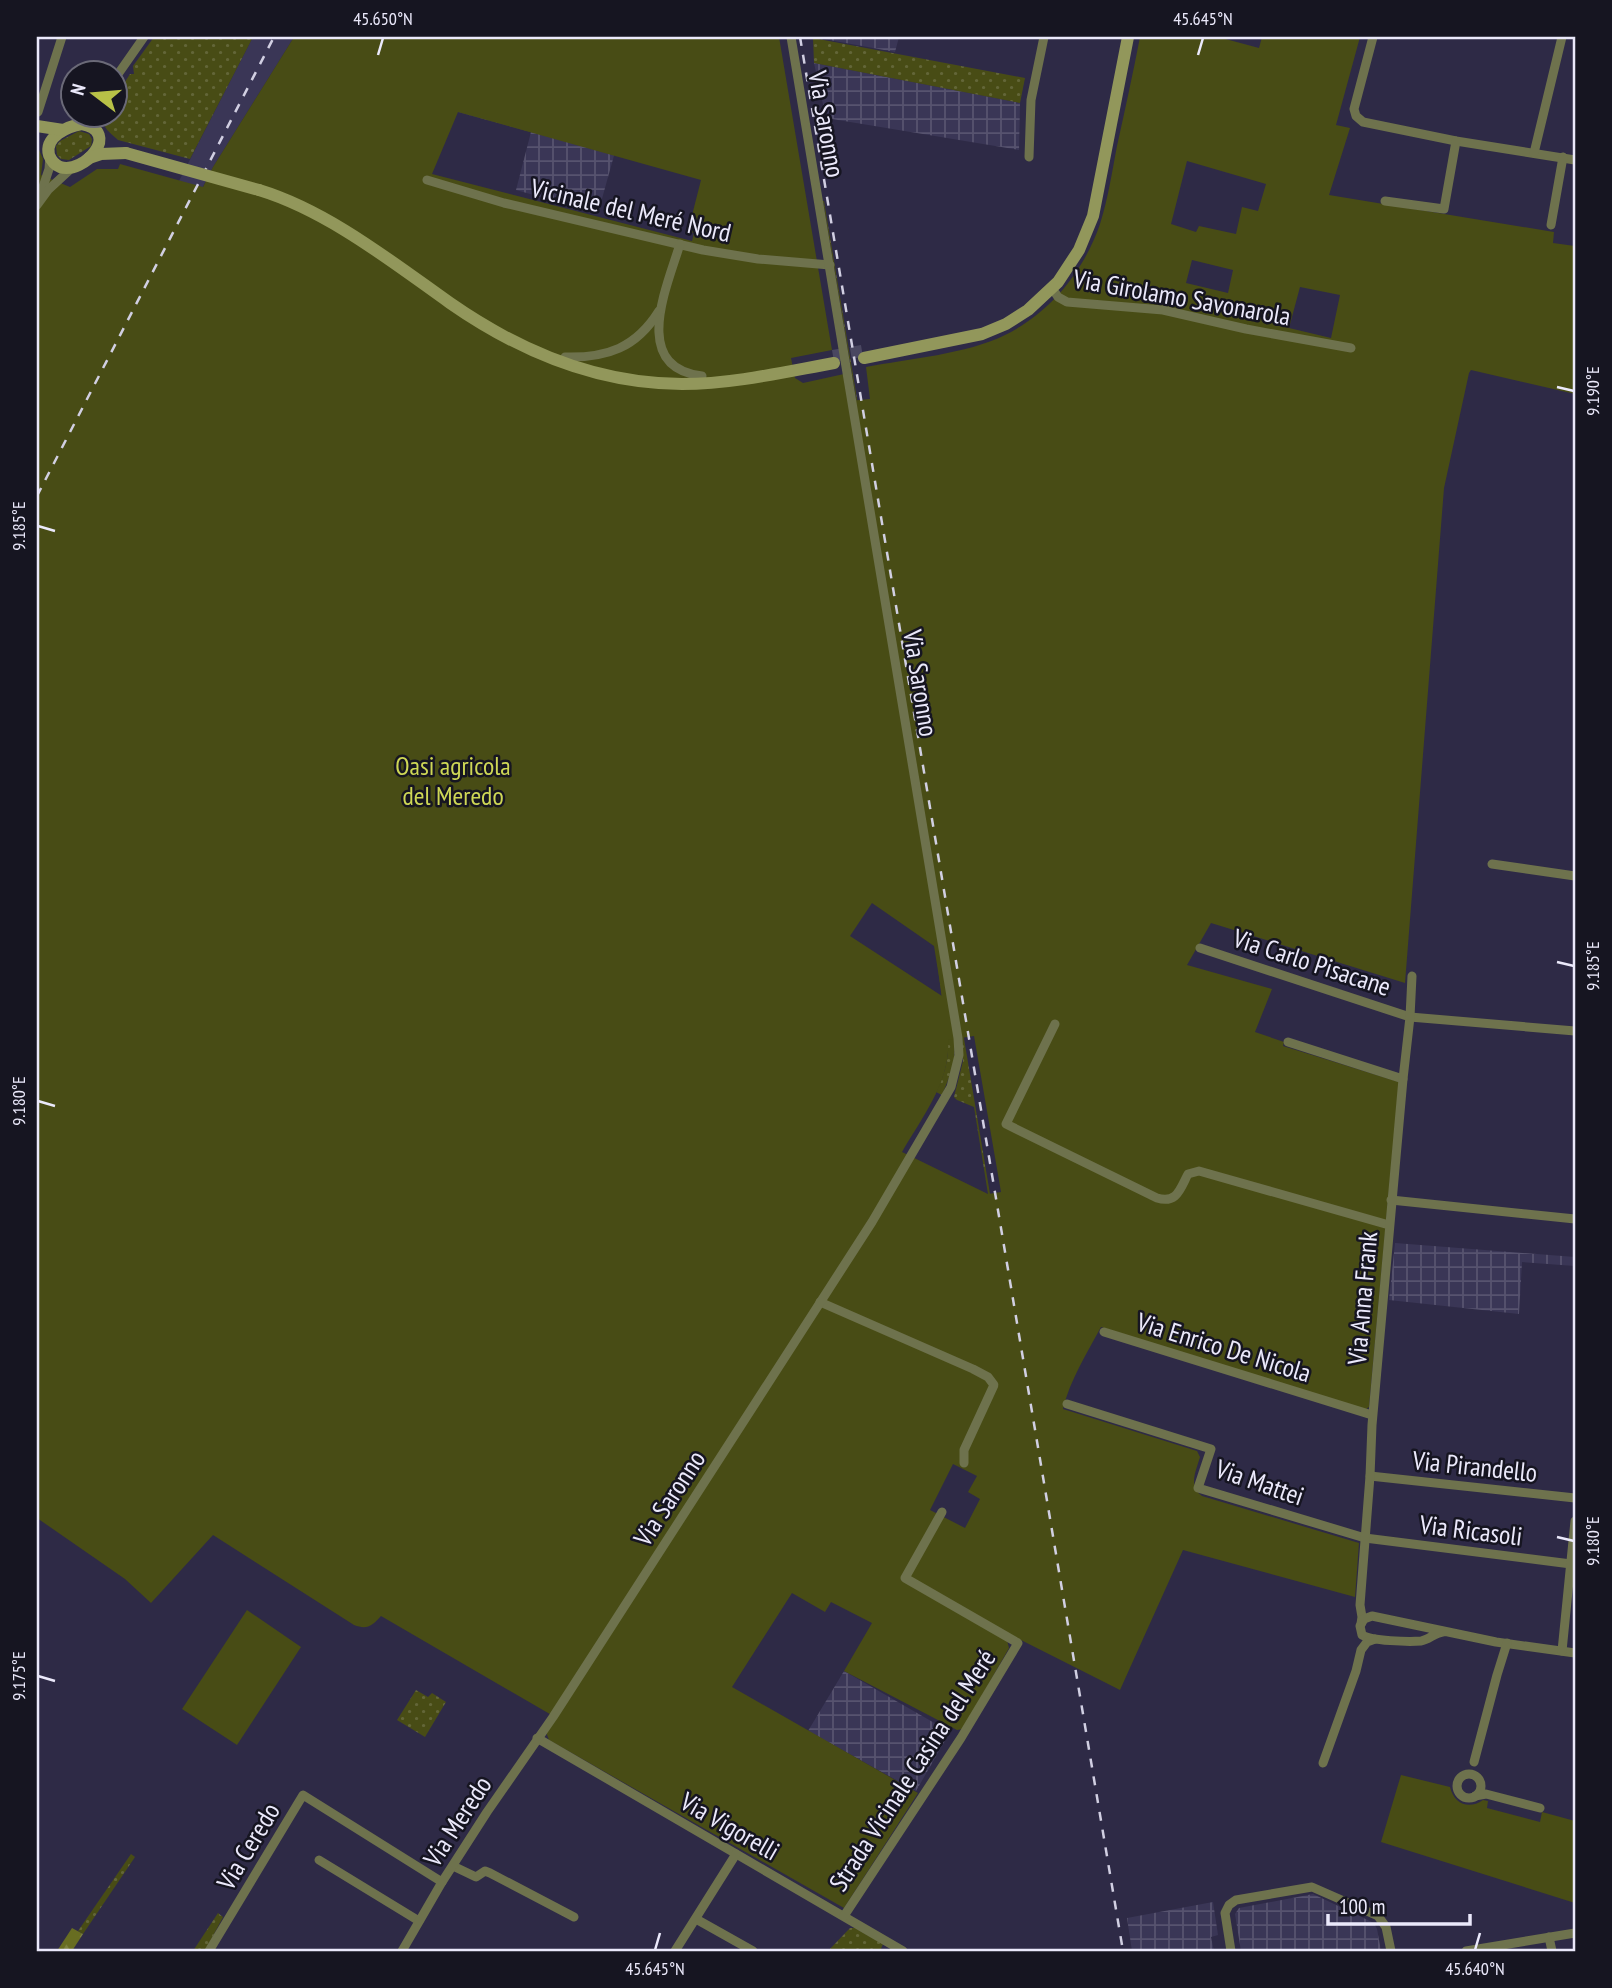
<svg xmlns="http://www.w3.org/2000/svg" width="1612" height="1988" font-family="'PT Sans Narrow',sans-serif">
<defs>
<pattern id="industrial-grid" width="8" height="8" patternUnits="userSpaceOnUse" patternTransform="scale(1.75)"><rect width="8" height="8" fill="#3a3656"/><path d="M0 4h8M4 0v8" fill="none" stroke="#57536f"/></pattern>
<pattern id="grass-dots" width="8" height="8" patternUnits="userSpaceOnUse" patternTransform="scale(1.75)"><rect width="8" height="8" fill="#484c15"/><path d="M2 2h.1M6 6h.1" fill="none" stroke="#636638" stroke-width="1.8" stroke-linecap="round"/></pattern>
<pattern id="forest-firs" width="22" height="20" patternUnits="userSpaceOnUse" patternTransform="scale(1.75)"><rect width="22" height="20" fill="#686d21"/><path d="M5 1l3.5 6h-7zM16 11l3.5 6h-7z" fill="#7e8242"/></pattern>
</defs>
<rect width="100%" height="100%" fill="#2e2a46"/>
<polygon fill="#3a3656" points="253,37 294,37 213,167 37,508 37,457"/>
<g fill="url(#industrial-grid)">
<polygon points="813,37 899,37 895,52"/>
<polygon points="814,63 1020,103 1019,150 826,118"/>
<polygon points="464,93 620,134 598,213 516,190 531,132 458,112"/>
<polygon points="1395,1243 1575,1257 1575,1266 1522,1262 1519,1314 1389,1300"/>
<polygon points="844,1671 950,1732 916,1791 808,1731"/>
<polygon points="1313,1894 1374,1923 1377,1929 1381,1951 1241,1951 1235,1914 1239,1908"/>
<polygon points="1213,1902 1218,1935 1211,1937 1214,1951 1132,1951 1127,1918"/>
</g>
<g fill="url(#grass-dots)">
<path d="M 154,37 L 253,37 L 190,159 L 118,140 C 110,132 102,129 104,116 L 116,116 L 116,96 L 130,74 L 134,74 L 133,66 Z"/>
<polygon points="813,38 1025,78 1020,103 814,63"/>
<polygon points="79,131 89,134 92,139 91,146 69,160 61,159 57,155 56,146 60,141"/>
<polygon points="823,201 824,201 990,1194 988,1194 974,1107 957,1100 954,1097 963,1061 962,1032"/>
<path d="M 937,960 C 942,985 958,1035 954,1058 C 952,1071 947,1083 942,1095 L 936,1092 C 943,1078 948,1063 948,1047 Z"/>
<polygon points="416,1690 428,1697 432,1693 446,1702 425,1737 397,1720"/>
<polygon points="131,1854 135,1857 83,1934 78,1931"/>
<polygon points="218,1913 223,1917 205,1951 193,1951"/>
<polygon points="850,1928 855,1928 883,1944 880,1951 828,1951"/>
</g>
<polygon fill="url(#forest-firs)" points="72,1928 83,1934 72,1951 57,1951"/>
<g fill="#484c15" fill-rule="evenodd">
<path d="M 294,37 L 779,37 L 832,350 L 791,358 L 795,378 L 803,383 L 844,374 L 849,401 L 870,399 L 866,367 C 908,359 967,354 1005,335 C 1050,313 1084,271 1100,224 C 1108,199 1112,172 1117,146 C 1125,110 1133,73 1140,37 L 1218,37 L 1259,48 L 1262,37 L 1360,37 L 1336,125 L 1350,128 L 1329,195 L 1554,232 L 1553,243 L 1575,246 L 1575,394 L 1471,370 L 1469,373 L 1444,488 L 1405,983 L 1211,923 L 1187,965 L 1272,989 L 1255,1032 L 1284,1042 L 1283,1046 L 1399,1082 L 1369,1407 L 1365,1410 L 1101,1327 C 1087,1353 1070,1380 1063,1409 L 1197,1451 L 1200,1457 C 1196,1471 1188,1486 1202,1496 L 1359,1543 L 1355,1597 L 1183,1550 L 1120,1690 L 1015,1637 L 904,1574 L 901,1580 L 1007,1640 L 1009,1648 L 963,1729 L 957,1730 L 844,1671 L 872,1623 L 831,1602 L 825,1612 L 792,1593 L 732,1687 L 918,1793 L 844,1908 L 549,1740 L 546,1732 L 555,1717 L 381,1616 C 372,1626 367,1630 354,1625 L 213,1535 L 151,1603 L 125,1579 L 37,1518 L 37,145 L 43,159 L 41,175 L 70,187 L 97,169 L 118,169 L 120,164 L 203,187 L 213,167 ZM 458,112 L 701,180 L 688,231 L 694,233 L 692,241 L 432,174 ZM 1187,161 L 1266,184 L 1258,211 L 1242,207 L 1236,234 L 1199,226 L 1196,232 L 1171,224 ZM 1192,260 L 1233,270 L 1228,293 L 1186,283 ZM 1300,287 L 1340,295 L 1331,338 L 1289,328 ZM 872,903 L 934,946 L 942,996 L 850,936 ZM 974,1036 L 1001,1192 L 988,1194 L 902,1152 C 922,1117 951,1081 948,1040 ZM 953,1464 L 977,1476 L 968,1492 L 980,1499 L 965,1528 L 930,1510 Z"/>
<polygon points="247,1610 301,1647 237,1745 182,1709"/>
<path d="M 1401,1775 L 1450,1787 C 1454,1804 1469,1810 1483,1800 L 1488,1801 L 1487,1808 L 1540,1822 L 1542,1812 L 1575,1821 L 1575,1903 L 1381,1842 Z"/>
</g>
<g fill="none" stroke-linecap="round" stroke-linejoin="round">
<polyline stroke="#4a4761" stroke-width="12" stroke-dasharray="12 6" stroke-linecap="butt" points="833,356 862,351"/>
<g stroke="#6e724d" stroke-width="9">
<polyline points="1373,37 1354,109 1356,116 1363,122 1456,141 1575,160"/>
<polyline points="116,77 144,37"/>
<polyline points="38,112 62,37"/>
<polyline points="95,116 96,131"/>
<polyline points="1534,153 1562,37"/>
<polyline points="1029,157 1031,100 1044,37"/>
<polyline points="427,180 504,203 703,250 758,259 830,265"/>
<polyline points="40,196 49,169 50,155"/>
<polyline points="1385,201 1444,209 1456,141"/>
<polyline points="37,205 48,190 74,166"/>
<polyline points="1551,225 1563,157"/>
<path d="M 680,244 C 667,287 630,367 702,376"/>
<polyline points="1052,288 1058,297 1067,302 1163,310 1246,329 1351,348"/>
<path d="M 565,357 C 607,358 636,348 659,311"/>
<polyline points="1492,864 1575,876"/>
<polyline points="1200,948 1410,1017 1575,1031"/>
<path d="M 1055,1024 L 1006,1124 L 1157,1198 C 1177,1204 1180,1189 1188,1174 L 1199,1171 L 1389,1225"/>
<polyline points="1288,1042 1403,1079"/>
<polyline points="1391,1200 1575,1219"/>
<polyline points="820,1302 973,1369 988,1377 994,1385 964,1450 964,1463"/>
<polyline points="1104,1332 1372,1415"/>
<polyline points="1067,1404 1211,1449 1198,1488 1365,1538 1571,1564"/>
<polyline points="1370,1476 1575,1498"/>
<polyline points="1361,1624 1362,1617 1360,1605 1370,1476 1372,1425 1403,1079 1410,1017 1412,976"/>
<path d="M 1443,1632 C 1434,1633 1429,1640 1421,1641 C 1409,1642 1371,1641 1362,1635 L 1360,1626 L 1364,1619 L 1372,1616 L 1496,1642 L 1575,1653"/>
<polyline points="1562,1651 1575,1521"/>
<polyline points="537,1738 903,1951"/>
<polyline points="1474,1762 1497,1675 1507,1643"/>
<polyline points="1323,1763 1356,1671 1361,1650 1367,1642 1375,1639"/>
<circle cx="1469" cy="1786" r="12"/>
<polyline points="1475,1796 1486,1794 1540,1808"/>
<polyline points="319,1860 419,1921"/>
<polyline points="453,1866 476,1877 485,1871 490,1873 574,1917"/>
<polyline points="844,1916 961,1738 1018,1643 905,1578 942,1512"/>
<polyline points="696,1919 753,1951"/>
<polyline points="1549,1937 1552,1951"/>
<polyline points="209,1951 303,1795 442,1882"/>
<polyline points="402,1951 442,1882 487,1812 553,1717 872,1222 951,1087 959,1055 958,1038 791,37"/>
<polyline points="675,1951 736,1854"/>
<polyline points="1231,1951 1225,1913 1229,1905 1236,1900 1312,1887 1378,1916 1386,1927 1391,1951"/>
<polyline points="1466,1951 1575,1933"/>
</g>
<g stroke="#92975b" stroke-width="12">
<path d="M 82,124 C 122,132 84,175 60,167 C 55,165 51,160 49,155 C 44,137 68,126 82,124 Z"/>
<polyline points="37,126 63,130"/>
<polyline points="89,158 101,154 126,153"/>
<path d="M 259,190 C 328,211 392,262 450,303 C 519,351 597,384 682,384 C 733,384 784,372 834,363"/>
<polyline points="864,358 982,334 1006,324 1028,310 1058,282 1079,250 1093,216 1128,37"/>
</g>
<g stroke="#d1cfe2" stroke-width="2.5" stroke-dasharray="9 9" stroke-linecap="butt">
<polyline points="800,37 1123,1951"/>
<polyline points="37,496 274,37"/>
</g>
<polyline stroke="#92975b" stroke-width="12" points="126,153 259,190"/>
</g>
<path fill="none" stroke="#ebe9fb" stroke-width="2.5" d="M 378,55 L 383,38M 1198,55 L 1203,38M 1557,387 L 1574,391M 38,526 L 55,531M 1557,962 L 1574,966M 38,1101 L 55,1106M 1557,1537 L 1574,1541M 38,1676 L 55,1681M 655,1950 L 660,1933M 1475,1950 L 1480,1933"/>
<g text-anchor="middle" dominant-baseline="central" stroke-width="5" stroke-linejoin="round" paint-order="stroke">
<g font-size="26" fill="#ebe9fb" stroke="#161521">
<text transform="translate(827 124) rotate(80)">Via Saronno</text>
<text transform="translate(631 210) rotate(13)">Vicinale del Meré Nord</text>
<text transform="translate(1182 297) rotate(10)">Via Girolamo Savonarola</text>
<text transform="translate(921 683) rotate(81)">Via Saronno</text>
<text transform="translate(1312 962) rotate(18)">Via Carlo Pisacane</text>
<text transform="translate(1362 1298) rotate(-85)">Via Anna Frank</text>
<text transform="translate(1224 1347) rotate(17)">Via Enrico De Nicola</text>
<text transform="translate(1475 1466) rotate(6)">Via Pirandello</text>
<text transform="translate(1260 1482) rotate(19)">Via Mattei</text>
<text transform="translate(669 1498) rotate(-57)">Via Saronno</text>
<text transform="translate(1471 1530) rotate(7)">Via Ricasoli</text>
<text transform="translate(912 1770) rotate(-57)">Strada Vicinale Casina del Meré</text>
<text transform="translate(457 1821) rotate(-57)">Via Meredo</text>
<text transform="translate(730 1826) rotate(30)">Via Vigorelli</text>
<text transform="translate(248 1846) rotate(-59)">Via Ceredo</text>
</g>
<g font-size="26" fill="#ced755" stroke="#161521">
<text x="453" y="765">Oasi agricola<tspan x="453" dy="30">del Meredo</tspan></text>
</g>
</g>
<rect width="1612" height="1988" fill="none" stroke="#161521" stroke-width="77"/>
<g transform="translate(94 94) rotate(286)"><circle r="33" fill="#161521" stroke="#6b6a78" stroke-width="2"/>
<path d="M0-5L12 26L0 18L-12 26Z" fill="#b8c147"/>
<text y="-10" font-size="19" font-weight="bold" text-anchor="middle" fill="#ebe9fb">N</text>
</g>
<path d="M1328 1914v10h142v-10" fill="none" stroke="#ebe9fb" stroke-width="3.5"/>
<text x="1339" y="1914" font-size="21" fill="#ebe9fb" stroke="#161521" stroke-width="5" paint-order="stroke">100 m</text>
<rect x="38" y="38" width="1536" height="1912" fill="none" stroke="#ebe9fb" stroke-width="2.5"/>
<g font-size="18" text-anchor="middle" fill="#ebe9fb">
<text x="383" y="25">45.650°N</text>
<text x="1203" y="25">45.645°N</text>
<text transform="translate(1593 391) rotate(-90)" y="6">9.190°E</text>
<text transform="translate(19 526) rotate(-90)" y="6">9.185°E</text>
<text transform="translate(1593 966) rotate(-90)" y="6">9.185°E</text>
<text transform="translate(19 1101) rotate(-90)" y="6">9.180°E</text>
<text transform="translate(1593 1541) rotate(-90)" y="6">9.180°E</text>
<text transform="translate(19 1676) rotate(-90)" y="6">9.175°E</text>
<text x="655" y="1975">45.645°N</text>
<text x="1475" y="1975">45.640°N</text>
</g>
</svg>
